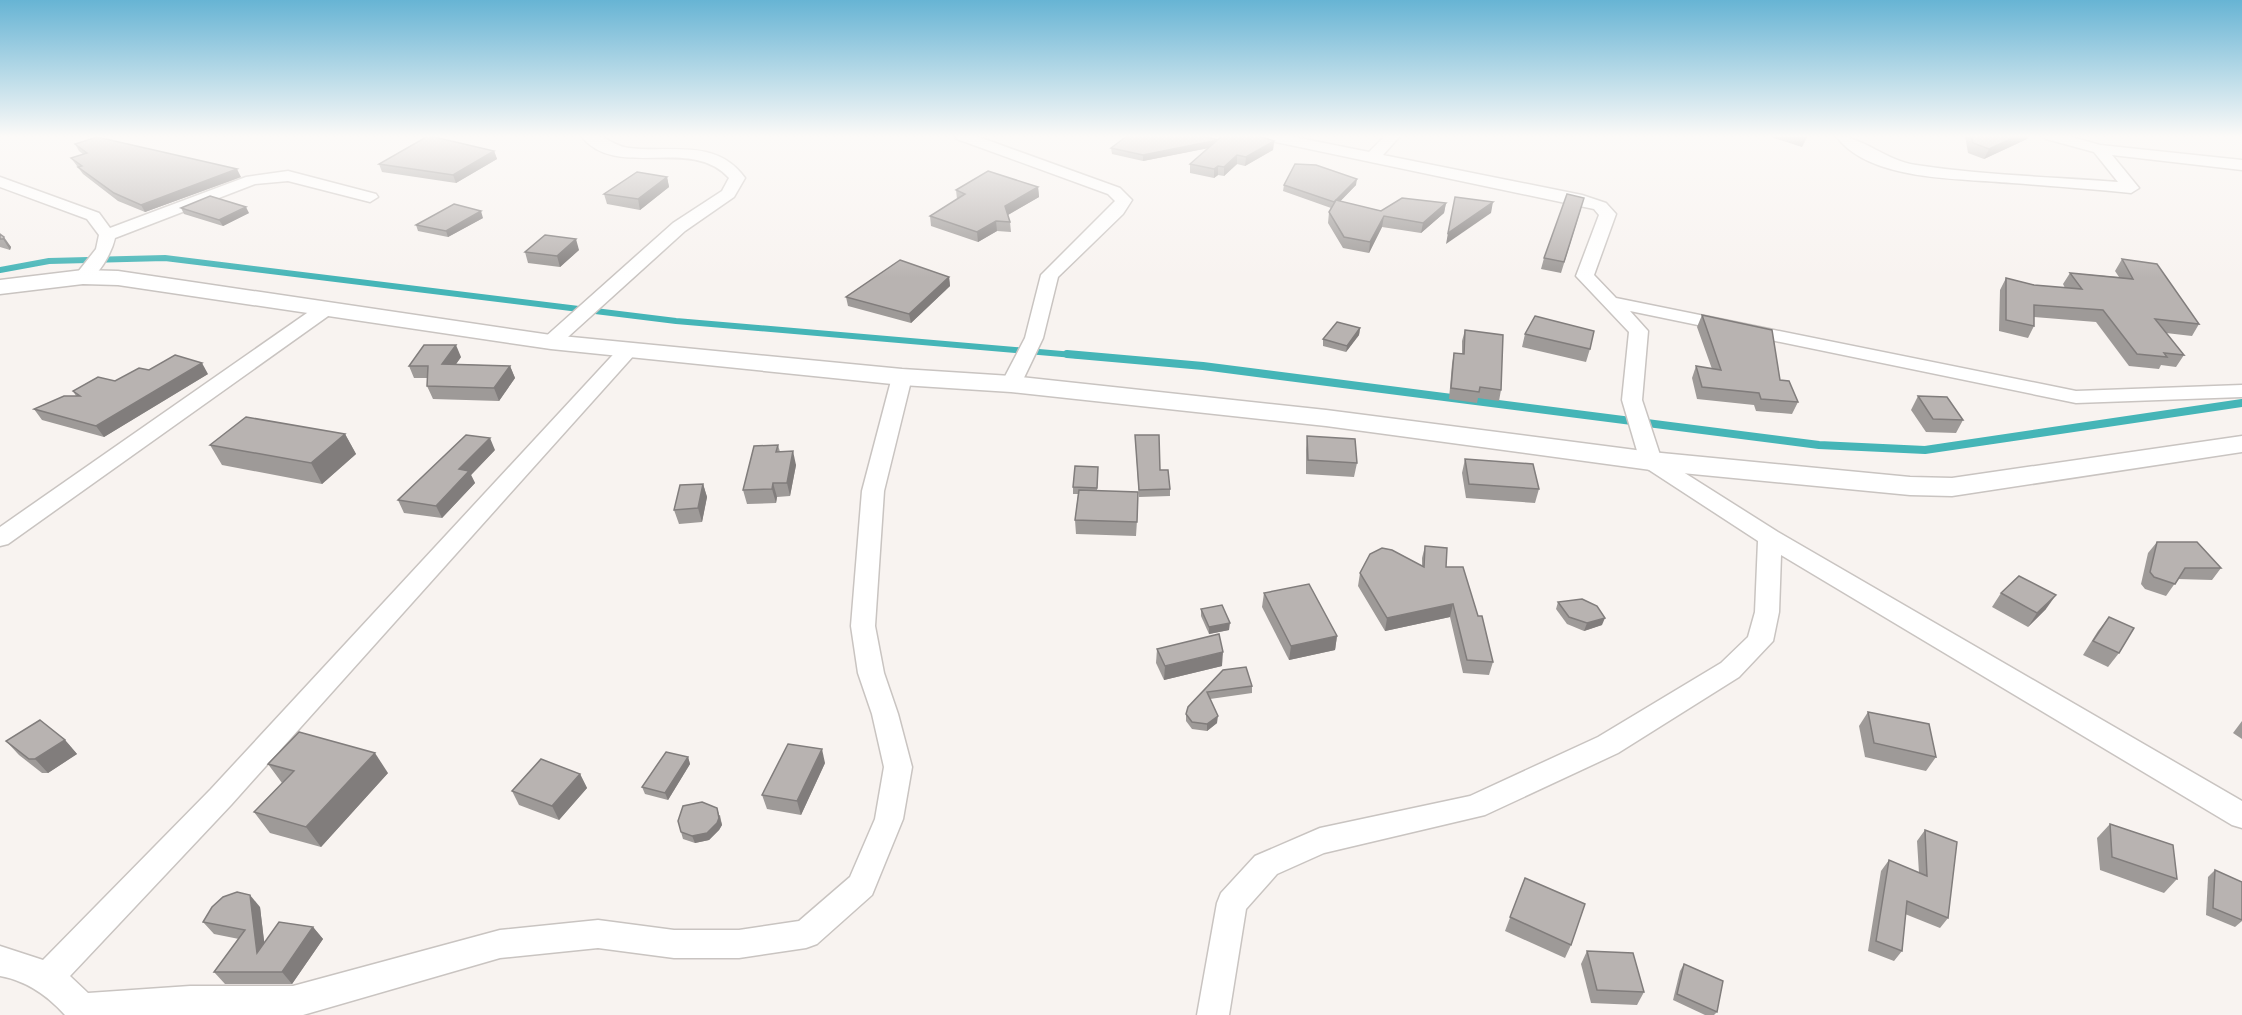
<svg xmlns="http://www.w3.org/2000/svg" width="2242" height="1015" font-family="'PT Sans',sans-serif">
<rect width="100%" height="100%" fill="#f8f3f0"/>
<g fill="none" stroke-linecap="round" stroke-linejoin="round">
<polyline stroke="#45b5b7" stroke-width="6" points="0,270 49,261 165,258 676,321 1085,356"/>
<polyline stroke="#45b5b7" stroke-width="8" points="1067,354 1203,366 1819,445 1925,450 2242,403"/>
<g stroke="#c9c4c1" stroke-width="3">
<g id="minor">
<path d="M 581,136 C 586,136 594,135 599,136 C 610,140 618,147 629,148 C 671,153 716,138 745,178 L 734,197 L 685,231 L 558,346 L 544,346 L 541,342 L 544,338 L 673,223 L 722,191 L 729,178 C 690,135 617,181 581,136 Z"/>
<polygon points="955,136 976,136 1120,188 1132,200 1123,214 1058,277 1043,338 1021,384 1018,388 1004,388 1001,384 1025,338 1041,275 1115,201 1108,194 957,139"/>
<polygon points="1260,136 1289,136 1369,152 1385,136 1400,136 1383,155 1582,195 1606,203 1616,214 1594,275 1616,298 2076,391 2242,385 2242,397 2076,403 1630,311 1648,331 1642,400 1661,458 1778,532 2242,801 2242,828 2232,825 1781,555 1779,612 1773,641 1739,677 1618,753 1485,815 1324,853 1277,874 1246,909 1229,1015 1197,1015 1217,903 1221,893 1255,856 1320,828 1470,796 1598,737 1721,663 1748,637 1755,612 1758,541 1643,466 1640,461 1622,400 1629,332 1576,276 1599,215 1594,209 1267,140"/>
<path d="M 1836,136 C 1862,136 1886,161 1916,165 C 1982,175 2051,177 2118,182 L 2094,152 L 2046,139 L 2044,136 L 2068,136 L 2100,145 L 2242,160 L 2242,170 L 2112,155 L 2139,188 L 2131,193 C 2091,189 2052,186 2012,183 C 1961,178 1870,182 1836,136 Z"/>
<path d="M 288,171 L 376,194 L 378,197 L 370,202 L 288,181 L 255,184 L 115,238 C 112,252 98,279 83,282 L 74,277 L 96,249 L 99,235 L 87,219 L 0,187 L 0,177 L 99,213 L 110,228 L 246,177 Z"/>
<polygon points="324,304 331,306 333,310 331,314 8,544 0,546 0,527 317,306"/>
<path d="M 629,343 L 639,349 L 636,353 L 231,805 L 70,976 L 88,993 L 190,986 L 293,986 L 500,930 L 598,920 L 674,930 L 739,930 L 799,921 L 850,877 L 875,819 L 884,767 L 872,714 L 858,673 L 851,626 L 862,491 L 892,377 L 895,373 L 909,373 L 912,377 L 884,491 L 875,626 L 884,673 L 898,714 L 912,767 L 903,819 L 872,895 L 817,944 L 806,948 L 739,958 L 674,958 L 598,948 L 500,958 L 303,1015 L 65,1015 C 47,995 27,981 0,976 L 0,946 L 43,960 L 211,789 L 622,345 Z"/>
</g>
</g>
<g stroke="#c9c4c1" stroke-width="3">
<polygon id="tertiary" points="83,270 118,271 551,335 902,369 1011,376 1326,410 1651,452 1910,477 1952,478 2242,436 2242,452 1952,496 1910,495 1651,470 1326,426 1011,392 902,385 551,349 118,285 83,284 0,294 0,280"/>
</g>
<use href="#minor" fill="#fff" fill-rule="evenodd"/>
<use href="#tertiary" fill="#fff" fill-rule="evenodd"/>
</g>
<g fill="#9e9a98">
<polygon points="1768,136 1808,136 1802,147"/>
<polygon points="1965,136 2029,136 2027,139 1984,159 1968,153"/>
<polygon points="1218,140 1274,141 1273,150 1245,166 1237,164 1224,176 1218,175 1214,178 1190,173 1190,164 1208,148 1143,161 1112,154 1111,148"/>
<polygon points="75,144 241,177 145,212 118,201 83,174 71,158 83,154 79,151"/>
<polygon points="494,151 497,159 456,183 382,172 379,164"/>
<polygon points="667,177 669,187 640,210 607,204 604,194"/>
<polygon points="1284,185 1356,185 1340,201 1381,211 1446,203 1444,213 1421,233 1382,227 1369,253 1343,248 1328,223 1329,212 1331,208 1283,191"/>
<polygon points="1038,187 1039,197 1008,215 1010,222 1011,232 997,231 978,242 931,226 930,216 957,199 956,190"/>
<polygon points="181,208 249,213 223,226 184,214"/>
<polygon points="1581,209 1561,273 1541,269 1544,258"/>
<polygon points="483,218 448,237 418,231 416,225"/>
<polygon points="0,234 11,247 10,250 0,247"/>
<polygon points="579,250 560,267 528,263 525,252"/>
<polygon points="2122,259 2199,324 2192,336 2166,333 2184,355 2176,367 2161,365 2159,369 2129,366 2096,322 2034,317 2034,326 2028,338 1999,331 2000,290 2006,278 2034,285 2065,288 2063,284 2070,273 2119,277 2115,271"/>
<polygon points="949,277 950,286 911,323 848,306 846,297"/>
<polygon points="1702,315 1780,380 1798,402 1792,414 1756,411 1754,405 1697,399 1692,378 1696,366 1712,369 1697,327"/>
<polygon points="1360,328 1359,335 1346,352 1323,346 1323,339"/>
<polygon points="1465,330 1501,390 1499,401 1478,398 1477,403 1449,399 1452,364 1454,353 1462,354 1462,341"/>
<polygon points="1525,334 1590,349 1586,362 1522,347"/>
<polygon points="461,357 456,364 510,366 515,378 499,401 433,399 427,386 428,378 414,378 409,366"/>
<polygon points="149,370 208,374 104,437 42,420 34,409 76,396 73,391 115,381"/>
<polygon points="1918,396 1963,420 1956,433 1926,432 1911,410"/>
<polygon points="345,434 356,454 322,484 222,465 210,445"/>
<polygon points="1135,435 1160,470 1170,489 1170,496 1139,497"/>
<polygon points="1307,436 1357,463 1354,477 1306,474 1306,450"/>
<polygon points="778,445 780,452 796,465 790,496 777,497 776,503 747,504 743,490"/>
<polygon points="495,450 471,475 475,483 442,518 404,513 398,500"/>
<polygon points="1465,459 1539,489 1535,503 1466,498 1462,473"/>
<polygon points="1098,467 1097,491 1138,505 1136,536 1076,534 1075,520 1078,494 1073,494 1073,487"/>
<polygon points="703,484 707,497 702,522 679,524 674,510"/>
<polygon points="2157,542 2221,568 2212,580 2178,579 2166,596 2145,589 2141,584 2148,553"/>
<polygon points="1425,546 1446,567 1493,662 1489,675 1463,673 1450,617 1385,631 1358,586 1360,573 1422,565 1422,558"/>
<polygon points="1264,593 1337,636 1335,650 1289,660 1262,607"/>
<polygon points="2001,593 2046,609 2028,627 1992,607"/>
<polygon points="1558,602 1602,625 1584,631 1567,624 1556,609"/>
<polygon points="1201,609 1229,630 1209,634 1201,616"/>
<polygon points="2109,617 2119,653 2108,667 2083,655 2098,631"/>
<polygon points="1157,649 1222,666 1164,680 1156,663"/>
<polygon points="1223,670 1252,686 1252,693 1210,699 1217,723 1207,731 1192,729 1186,721 1186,714"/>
<polygon points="1868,712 1936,757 1926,771 1865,757 1859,726"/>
<polygon points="2242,721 2242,739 2233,733"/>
<polygon points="65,740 77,754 48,773 42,773 19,755 6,741"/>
<polygon points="688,757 690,764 668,800 645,794 642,787"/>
<polygon points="825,763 801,815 767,809 762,795"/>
<polygon points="268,764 388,773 321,847 270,833 254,812 282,783"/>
<polygon points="580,774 587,788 559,820 519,805 512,791"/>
<polygon points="720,815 722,825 719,830 709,840 695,843 683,839 681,832"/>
<polygon points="2110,824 2177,879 2164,893 2100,870 2097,838"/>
<polygon points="1925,830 1948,918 1940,928 1905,914 1902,951 1894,961 1868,951 1881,871 1889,860 1919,873 1917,841"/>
<polygon points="2215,870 2242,921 2235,927 2206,915 2208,877"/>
<polygon points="1525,878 1571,945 1565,958 1505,931"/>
<polygon points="260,907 264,942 313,927 323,939 292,984 225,984 214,972 239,939 214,934 203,922"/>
<polygon points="1587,951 1644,992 1637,1005 1591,1003 1581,964"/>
<polygon points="1684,964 1717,1012 1714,1015 1705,1015 1673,1000 1680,971"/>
</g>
<g fill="#817d7c">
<polygon points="2017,136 2029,136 2027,139 1984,159 1989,149"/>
<polygon points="1220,140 1219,146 1143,161 1143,155"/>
<polygon points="1274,141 1273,150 1245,166 1246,157"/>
<polygon points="494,151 497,159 456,183 453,175"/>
<polygon points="1237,155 1237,164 1224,176 1224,167"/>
<polygon points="1218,166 1218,175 1214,178 1214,169"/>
<polygon points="237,169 241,177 145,212 141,205"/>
<polygon points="667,177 669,187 640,210 638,199"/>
<polygon points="1357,179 1356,185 1333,209 1334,202"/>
<polygon points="1038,187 1039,197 1006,216 1005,206"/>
<polygon points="1493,202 1491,213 1446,244 1448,233"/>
<polygon points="1446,203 1444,213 1421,233 1423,223"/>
<polygon points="246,207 249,213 223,226 219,220"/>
<polygon points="481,211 483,218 448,237 446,231"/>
<polygon points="1384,216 1382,227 1369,253 1370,242"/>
<polygon points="996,221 997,231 978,242 977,232"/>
<polygon points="4,237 11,247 10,250 3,239"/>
<polygon points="576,239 579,250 560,267 557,256"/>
<polygon points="949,277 950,286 911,323 909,314"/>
<polygon points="1360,328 1359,335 1346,352 1347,346"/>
<polygon points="456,345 461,357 447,377 442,364"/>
<polygon points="202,363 208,374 104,437 96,426"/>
<polygon points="510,366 515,378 499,401 494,388"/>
<polygon points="345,434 356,454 322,484 311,463"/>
<polygon points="490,438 495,450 471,475 475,483 442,518 436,506 459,469"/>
<polygon points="793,451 796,465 790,496 787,483"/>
<polygon points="773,483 777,497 776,503 772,489"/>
<polygon points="703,484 707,497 702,522 698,508"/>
<polygon points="2056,595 2046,609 2028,627 2037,613"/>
<polygon points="1453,604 1450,617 1385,631 1387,618"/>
<polygon points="1605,618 1602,625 1584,631 1587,623"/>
<polygon points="1230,623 1229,630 1209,634 1209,627"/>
<polygon points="1337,636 1335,650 1289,660 1291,646"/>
<polygon points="1223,652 1222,666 1164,680 1165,666"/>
<polygon points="1218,716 1217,723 1207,731 1207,724"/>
<polygon points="65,740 77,754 48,773 35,759"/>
<polygon points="822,749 825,763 801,815 797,801"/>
<polygon points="375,753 388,773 321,847 306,827"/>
<polygon points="688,757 690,764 668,800 665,793"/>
<polygon points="580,774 587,788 559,820 552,806"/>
<polygon points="717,808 722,825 719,830 709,840 695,843 692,836"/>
<polygon points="250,895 260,907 267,965 257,953"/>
<polygon points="313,927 323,939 292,984 282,972"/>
</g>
<g fill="#b8b3b1" stroke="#817d7c" stroke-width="1.5">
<polygon points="428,136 430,136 494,151 453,175 379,164"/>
<polygon points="1127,136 1203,136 1218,140 1143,155 1111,148"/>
<polygon points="1222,136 1259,136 1274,141 1246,157 1237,155 1224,167 1218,166 1214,169 1190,164"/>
<polygon points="1971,136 2017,136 1989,149 1973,143"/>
<polygon points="97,137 237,169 141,205 114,193 78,167 82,166 71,158 87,153 75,144"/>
<polygon points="1295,164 1316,165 1357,179 1334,202 1284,185"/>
<polygon points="988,171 1038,187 1005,206 1010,222 996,221 977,232 930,216 965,194 956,190"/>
<polygon points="637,172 667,177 638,199 604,194"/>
<polygon points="1567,194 1584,198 1564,262 1544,258"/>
<polygon points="210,196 246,207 219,220 181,208"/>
<polygon points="1455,197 1493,202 1448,233"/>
<polygon points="1402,198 1446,203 1423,223 1384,216 1370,242 1344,237 1329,212 1336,200 1381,211"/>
<polygon points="454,204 481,211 446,231 416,225"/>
<polygon points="0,234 4,237 3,239 0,239"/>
<polygon points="545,235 576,239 557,256 525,252"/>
<polygon points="2122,259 2157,264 2199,324 2155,319 2184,355 2164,353 2167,357 2137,354 2103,310 2034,305 2034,326 2006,320 2006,278 2034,285 2082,289 2070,273 2133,279"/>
<polygon points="900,260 949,277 909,314 846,297"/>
<polygon points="1702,315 1772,330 1780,380 1789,381 1798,402 1761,399 1759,393 1702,387 1696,366 1721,370"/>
<polygon points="1535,316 1594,331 1590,349 1525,334"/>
<polygon points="1337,322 1360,328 1347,346 1323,339"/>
<polygon points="1465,330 1503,335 1501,390 1480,387 1479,392 1451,388 1454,353 1464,354"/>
<polygon points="424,345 456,345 442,364 510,366 494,388 427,386 428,366 409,366"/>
<polygon points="175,355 202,363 96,426 34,409 64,396 80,396 73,391 98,377 115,381 139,368 149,370"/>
<polygon points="1918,396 1947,397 1963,420 1933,419"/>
<polygon points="246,417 345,434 311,463 210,445"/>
<polygon points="466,435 490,438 459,469 469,471 436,506 398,500"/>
<polygon points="1135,435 1159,435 1160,470 1168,470 1170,489 1139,490"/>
<polygon points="1307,436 1355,439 1357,463 1308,460"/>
<polygon points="778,445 776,452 793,451 787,483 773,483 772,489 743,490 754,446"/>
<polygon points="1465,459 1533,464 1539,489 1469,484"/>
<polygon points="1075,466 1098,467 1097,488 1073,487"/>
<polygon points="703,484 698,508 674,510 680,485"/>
<polygon points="1079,490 1138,492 1137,522 1075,520"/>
<polygon points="2157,542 2197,542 2221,568 2185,568 2175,584 2154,577 2150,572"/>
<polygon points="1425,546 1447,548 1446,567 1463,567 1478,616 1482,616 1493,662 1467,660 1453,604 1387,618 1360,573 1370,554 1382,548 1392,550 1424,567"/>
<polygon points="2019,576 2056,595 2037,613 2001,593"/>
<polygon points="1309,584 1337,636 1291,646 1264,593"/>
<polygon points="1582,599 1597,606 1605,618 1587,623 1569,617 1558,602"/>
<polygon points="1222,605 1230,623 1209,627 1201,609"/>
<polygon points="2109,617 2134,628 2119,653 2093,641"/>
<polygon points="1219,634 1223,652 1165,666 1157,649"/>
<polygon points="1246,667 1252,686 1207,692 1218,716 1207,724 1192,722 1186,714 1188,707 1223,670"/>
<polygon points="1868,712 1929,724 1936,757 1874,743"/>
<polygon points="40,720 65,740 35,759 29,759 6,741"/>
<polygon points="299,732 375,753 306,827 254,812 294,771 268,764"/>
<polygon points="788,744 822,749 797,801 762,795"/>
<polygon points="666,752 688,757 665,793 642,787"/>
<polygon points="541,759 580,774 552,806 512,791"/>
<polygon points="702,802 717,808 719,818 717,823 707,833 692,836 681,832 678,821 683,806"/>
<polygon points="2110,824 2173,845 2177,879 2112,857"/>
<polygon points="1925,830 1957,842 1948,918 1907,901 1902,951 1876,941 1889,860 1927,876"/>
<polygon points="2215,870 2242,882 2242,920 2213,908"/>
<polygon points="1525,878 1585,904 1571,945 1510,917"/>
<polygon points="237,892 250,895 257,953 279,922 313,927 282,972 214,972 245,930 203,922 212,907 223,897"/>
<polygon points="1587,951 1633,953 1644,992 1597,990"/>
<polygon points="1684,964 1723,981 1717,1012 1677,994"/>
</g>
<linearGradient id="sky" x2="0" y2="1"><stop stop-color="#67b4d4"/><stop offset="0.49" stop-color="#fcfaf8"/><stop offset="1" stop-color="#fcfaf8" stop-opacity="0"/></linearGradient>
<rect width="2242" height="278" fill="url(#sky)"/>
</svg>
